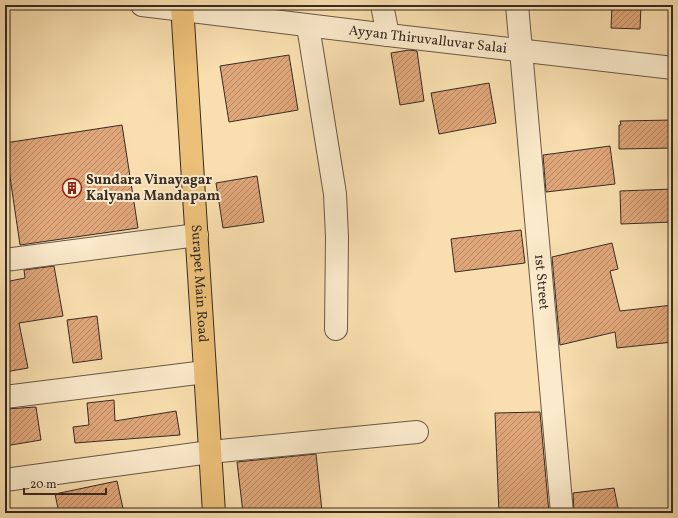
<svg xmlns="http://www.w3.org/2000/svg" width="678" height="518" font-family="Vollkorn,serif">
<defs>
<pattern id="building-hatch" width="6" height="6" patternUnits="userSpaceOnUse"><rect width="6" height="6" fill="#dfa679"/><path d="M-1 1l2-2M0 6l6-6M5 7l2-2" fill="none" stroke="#b68763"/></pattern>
</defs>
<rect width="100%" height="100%" fill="#f9dfaf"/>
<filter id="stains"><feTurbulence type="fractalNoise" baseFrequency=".005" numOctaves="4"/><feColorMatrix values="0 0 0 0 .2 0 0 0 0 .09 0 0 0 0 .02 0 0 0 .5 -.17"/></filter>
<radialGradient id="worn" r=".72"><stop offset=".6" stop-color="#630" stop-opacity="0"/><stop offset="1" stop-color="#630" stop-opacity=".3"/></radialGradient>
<g fill="url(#building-hatch)" stroke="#372b24">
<polygon points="612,5 641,5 640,29 611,28"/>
<polygon points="409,50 417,51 424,101 400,105 391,53"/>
<polygon points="289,55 298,110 229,122 220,66"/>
<polygon points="489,83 496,123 439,134 431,93"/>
<polygon points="673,120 673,148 619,149 619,125 621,125 620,121"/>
<polygon points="122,125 138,228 20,245 5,143"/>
<polygon points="610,146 615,184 546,192 543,155"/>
<polygon points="257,176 264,222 223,228 216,183"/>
<polygon points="673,189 673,222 621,224 620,191"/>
<polygon points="521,230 525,263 455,272 451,239"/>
<polygon points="612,243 618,269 610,271 620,311 673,305 673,342 617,348 615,332 560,345 552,257"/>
<polygon points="54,266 63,316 19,323 28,368 5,372 5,282 25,278 24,270"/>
<polygon points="97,316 102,359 73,363 67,320"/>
<polygon points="114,400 115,421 176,411 180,435 75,443 73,427 89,425 87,403"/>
<polygon points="36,407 41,440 5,446 5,409"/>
<polygon points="540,412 549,513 499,513 495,413"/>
<polygon points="316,454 322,511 309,513 243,513 237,462"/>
<polygon points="117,481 124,513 59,513 55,494"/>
<polygon points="614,488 619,513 574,513 573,493"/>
</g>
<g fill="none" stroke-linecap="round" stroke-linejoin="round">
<g stroke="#685847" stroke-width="24">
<g id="minor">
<path id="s1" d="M 142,5 L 388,35 L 673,68"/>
<polyline points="382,5 388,35"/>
<path id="s2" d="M 517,5 L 562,513"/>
<polyline points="308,26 335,194 337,237 336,329"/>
<polyline points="5,260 197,235"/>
<polyline points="5,397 205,372"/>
<polyline points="5,480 210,452 417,432"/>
</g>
</g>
<g stroke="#372b24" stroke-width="24">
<g id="major">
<path id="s3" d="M 182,5 L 214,513"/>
</g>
</g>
<use href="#minor" stroke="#fbeacb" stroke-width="22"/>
<use href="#major" stroke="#ecc078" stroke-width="22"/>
</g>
<defs>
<g id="building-ring" transform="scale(1)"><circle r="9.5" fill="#fbeacb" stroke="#8f2418" stroke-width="1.5"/><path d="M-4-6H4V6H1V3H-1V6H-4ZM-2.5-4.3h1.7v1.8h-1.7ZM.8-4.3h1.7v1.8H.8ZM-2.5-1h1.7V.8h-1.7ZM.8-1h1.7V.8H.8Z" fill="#8f2418"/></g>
</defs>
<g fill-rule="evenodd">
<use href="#building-ring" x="72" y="188"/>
</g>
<g text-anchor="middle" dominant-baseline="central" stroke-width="4" stroke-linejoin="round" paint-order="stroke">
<g font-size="14" fill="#372b24" stroke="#fbeacb">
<text stroke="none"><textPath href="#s1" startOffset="288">Ayyan Thiruvalluvar Salai</textPath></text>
<text stroke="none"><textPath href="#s2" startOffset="278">1st Street</textPath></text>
<text stroke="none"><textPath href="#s3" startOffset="279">Surapet Main Road</textPath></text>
</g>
<g font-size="14" font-weight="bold" fill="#372b24" stroke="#fbeacb" text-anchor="start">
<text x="86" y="180">Sundara Vinayagar<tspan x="86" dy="16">Kalyana Mandapam</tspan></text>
</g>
</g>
<rect width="678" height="518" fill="none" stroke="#f9dfaf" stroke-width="20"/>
<rect x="6" y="6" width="666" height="506" fill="none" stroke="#372b24" stroke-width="2"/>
<rect x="10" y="10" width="658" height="498" fill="none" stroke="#372b24"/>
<path d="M24 488v6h82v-6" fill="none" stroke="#372b24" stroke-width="2"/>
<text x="30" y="488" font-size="12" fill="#372b24" stroke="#fbeacb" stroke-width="3" paint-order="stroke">20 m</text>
<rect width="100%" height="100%" filter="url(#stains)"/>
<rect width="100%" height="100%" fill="url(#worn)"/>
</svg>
